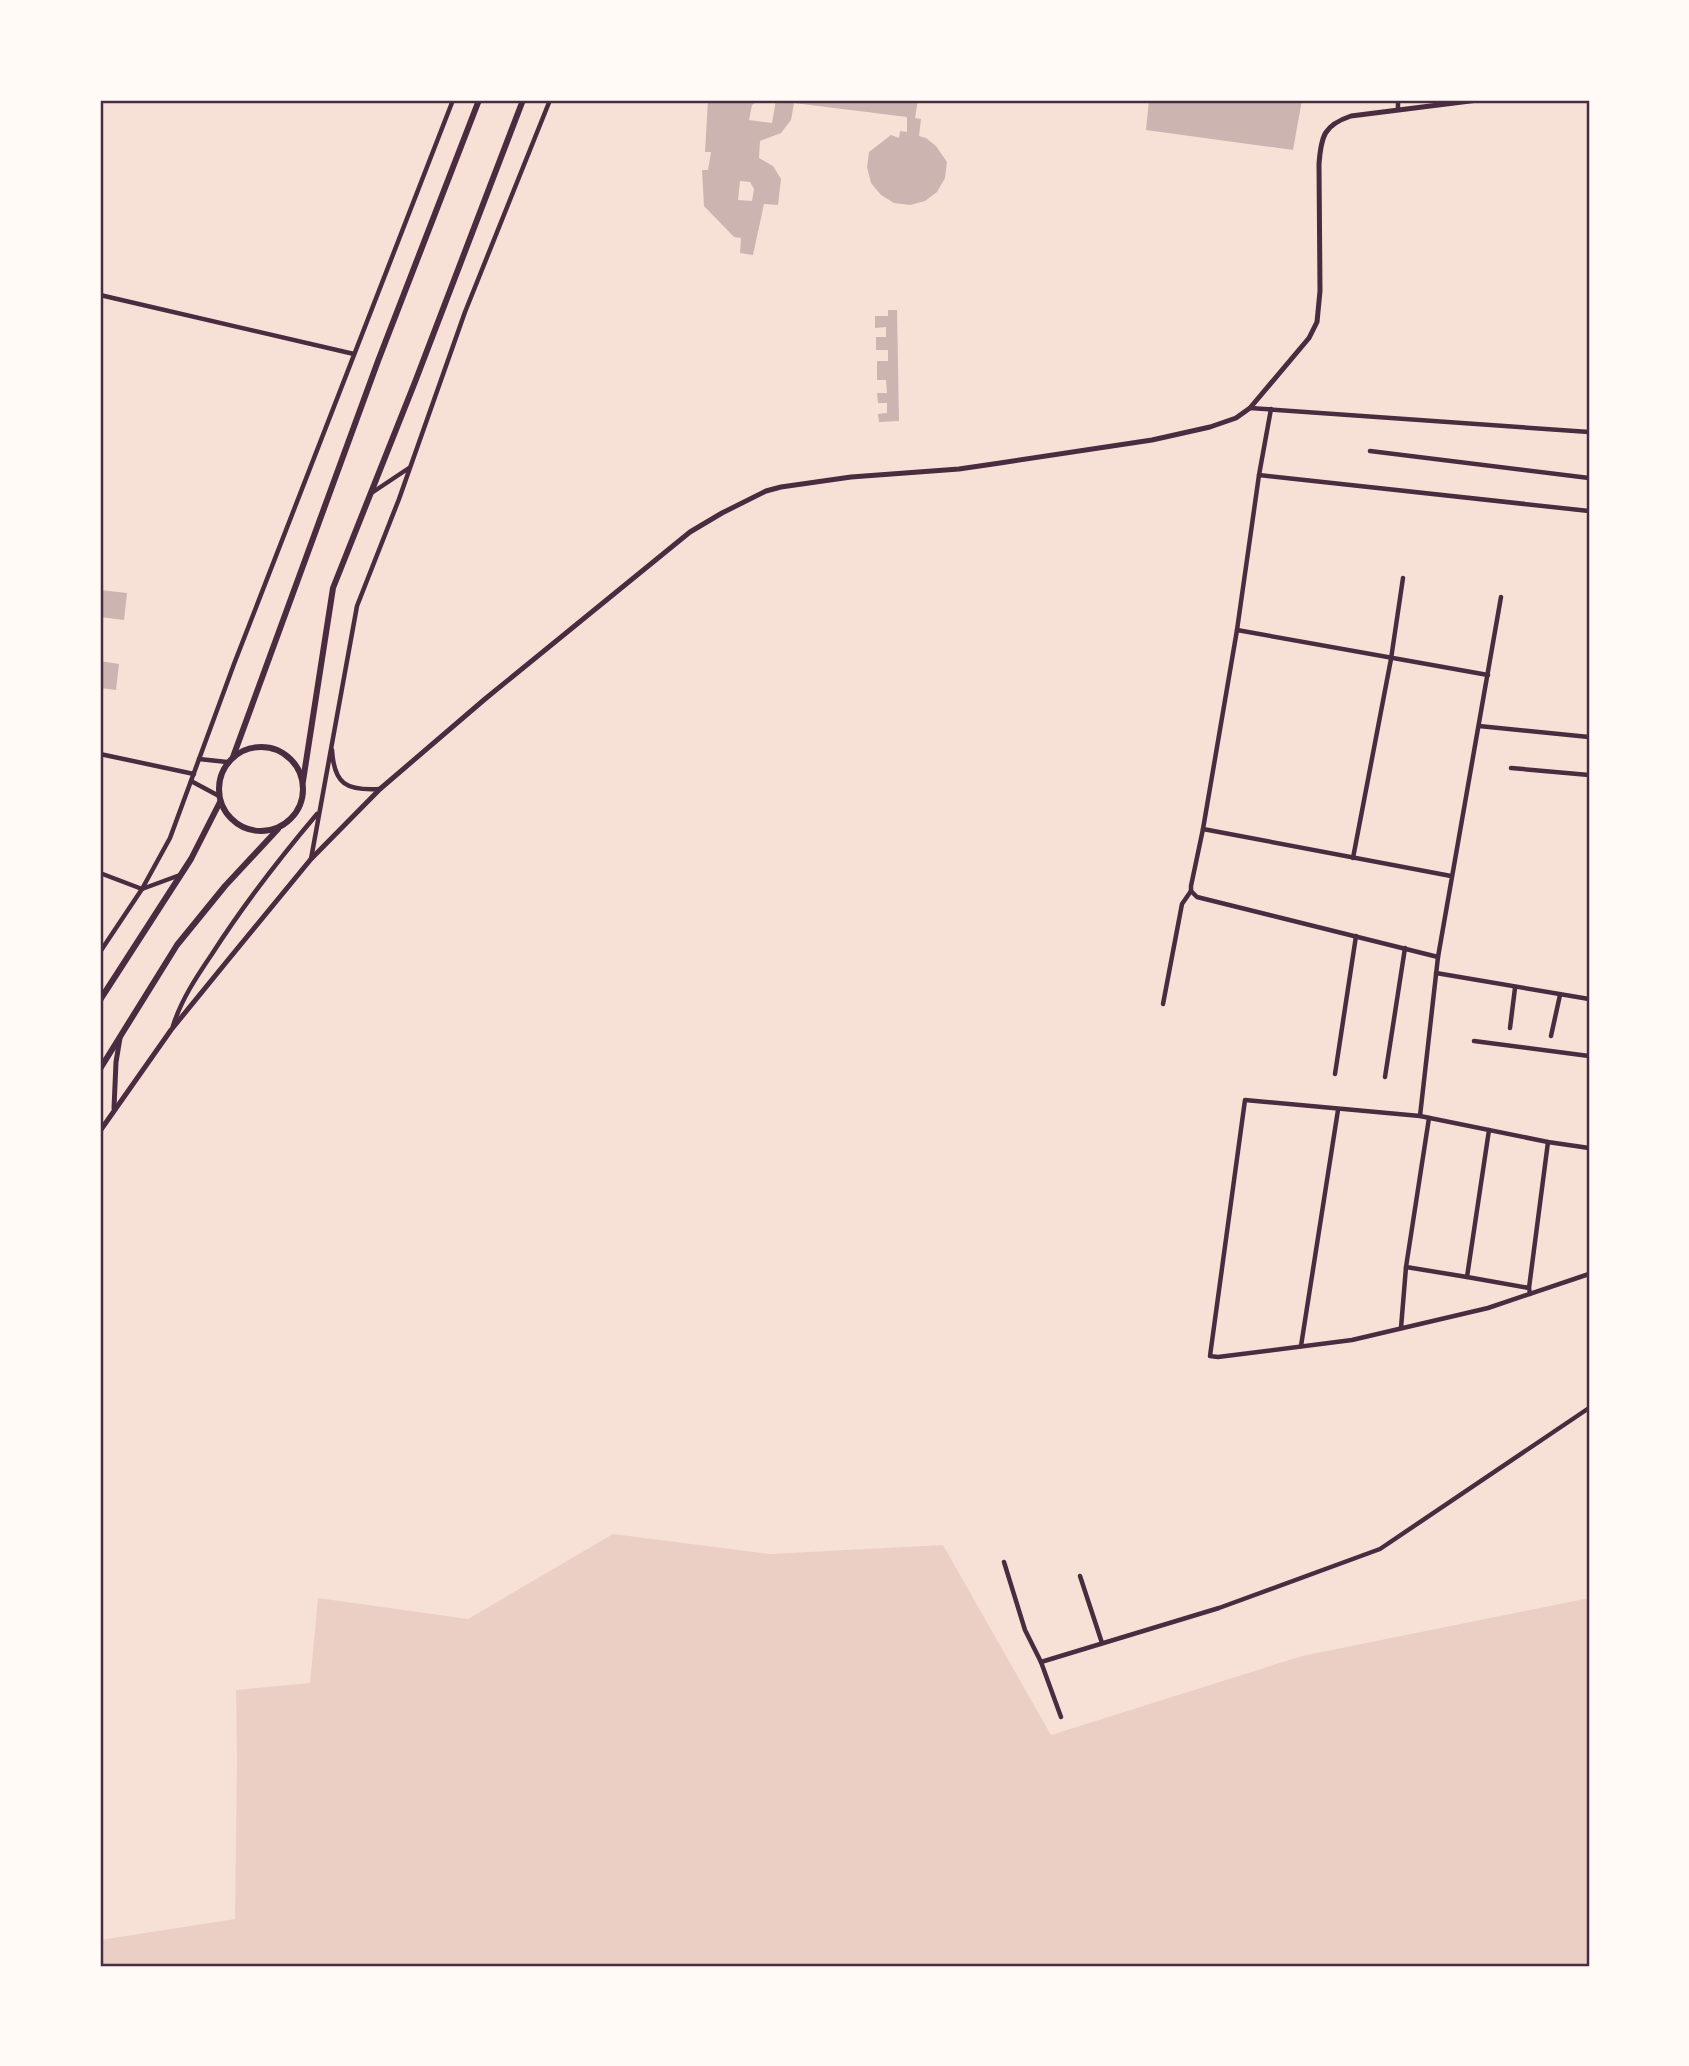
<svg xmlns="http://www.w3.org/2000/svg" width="1689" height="2066" font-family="Lato,sans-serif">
<rect width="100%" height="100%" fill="#f7e1d7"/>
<polygon fill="#ebcfc5" points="613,1534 770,1554 943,1545 1051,1735 1302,1656 1589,1598 1589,1966 100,1966 100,1940 235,1919 237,1758 236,1690 310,1683 318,1598 468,1619"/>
<g fill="#ccb4b1" fill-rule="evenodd">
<path d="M 708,100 L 759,100 L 752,105 L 749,120 L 772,123 L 776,100 L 918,100 L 915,118 L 921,119 L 919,136 L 926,138 L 936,146 L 947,162 L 945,178 L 937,192 L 925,201 L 910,205 L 894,203 L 881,195 L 871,183 L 867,167 L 869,152 L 891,135 L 899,138 L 900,131 L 907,132 L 907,117 L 794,103 L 791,120 L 781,133 L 760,141 L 759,158 L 773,166 L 781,179 L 778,205 L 764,204 L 753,255 L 740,253 L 741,238 L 734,237 L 704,206 L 702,170 L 708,170 L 711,152 L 705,152 ZM 740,181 L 750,182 L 754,189 L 752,201 L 738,200 Z"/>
<polygon points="1149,100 1302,100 1293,150 1146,130"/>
<polygon points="888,310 897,310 899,421 879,422 878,414 887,413 887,403 878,403 877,393 887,393 886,380 877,380 877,361 888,361 888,350 876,350 876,337 886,337 886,327 875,328 875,316 888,316"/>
<polygon points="100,590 127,593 124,620 100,617"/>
<polygon points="100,661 119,664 116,690 100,688"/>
</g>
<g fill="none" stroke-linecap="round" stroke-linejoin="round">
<g stroke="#4a2c40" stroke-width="4.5">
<polyline points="1398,100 1398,109"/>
<polyline points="100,295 354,354"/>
<polyline points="1250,408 1589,432"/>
<polyline points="1271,409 1259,475 1237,630 1203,829 1451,876"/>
<polyline points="1370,451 1589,478"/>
<polyline points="1259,475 1589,511"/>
<polyline points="373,492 409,468"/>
<polyline points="1237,630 1488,675"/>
<polyline points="1479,726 1589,737"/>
<path d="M 332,750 C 334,784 346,791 380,789"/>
<polyline points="100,754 194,774"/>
<polyline points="199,759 227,762"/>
<polyline points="1511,768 1589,775"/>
<polyline points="191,781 219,796"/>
<polyline points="1203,829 1191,886 1191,891 1197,897 1438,957"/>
<polyline points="1353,858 1391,659 1403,578"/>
<polyline points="311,859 357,606 399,499 465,312 550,100"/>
<polyline points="100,873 142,889 180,875"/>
<polyline points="100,952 142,889 170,838 234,664 453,100"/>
<polyline points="1436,973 1589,999"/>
<polyline points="1163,1004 1182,904 1191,891"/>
<path d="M 173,1026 C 181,1000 197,976 212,954 C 244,904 279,859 317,814"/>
<polyline points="1510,1028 1515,988"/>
<polyline points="1551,1036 1560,995"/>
<polyline points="1474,1041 1589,1056"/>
<polyline points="1335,1074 1356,936"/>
<polyline points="1385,1077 1405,948"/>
<polyline points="1420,1116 1438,957 1501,597"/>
<polyline points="1489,1130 1467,1277 1529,1288 1530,1294"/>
<polyline points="1589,1148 1548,1142 1420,1116 1245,1100 1210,1356 1218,1357 1352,1340 1488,1308 1589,1274"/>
<polyline points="1406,1267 1467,1277"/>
<polyline points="1529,1288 1548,1142"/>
<polyline points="1401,1328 1406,1267 1429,1118"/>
<polyline points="1301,1346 1338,1110"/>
<polyline points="1004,1562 1025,1630 1041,1662 1061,1717"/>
<polyline points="1080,1576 1102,1643"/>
<polyline points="1041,1662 1219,1608 1380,1549 1589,1408"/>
</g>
<g stroke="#4a2c40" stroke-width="5">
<polyline points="114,1108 116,1062 120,1038"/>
<path d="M 100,1131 L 171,1030 L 228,960 L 311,859 L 380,789 L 485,699 L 690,532 L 722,513 L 766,491 L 781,487 L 851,477 L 959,469 L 1000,463 L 1152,440 L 1210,427 L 1236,418 L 1250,408 L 1309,338 L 1317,322 L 1320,291 L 1319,164 C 1321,136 1324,125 1351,116 L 1478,100"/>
</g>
<g stroke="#4a2c40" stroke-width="6">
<circle cx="261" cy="789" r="42"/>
<polyline points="233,757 378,361 479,100"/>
<polyline points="303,781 333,588 415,382 523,100"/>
<polyline points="100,1000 191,859 220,802"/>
<polyline points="100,1069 177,945 225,886 278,829"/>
</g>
</g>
<rect width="1689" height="2066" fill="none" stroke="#fffaf5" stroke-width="203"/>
<rect x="102" y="102" width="1486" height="1863" fill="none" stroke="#4a2c40" stroke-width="2.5"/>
</svg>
